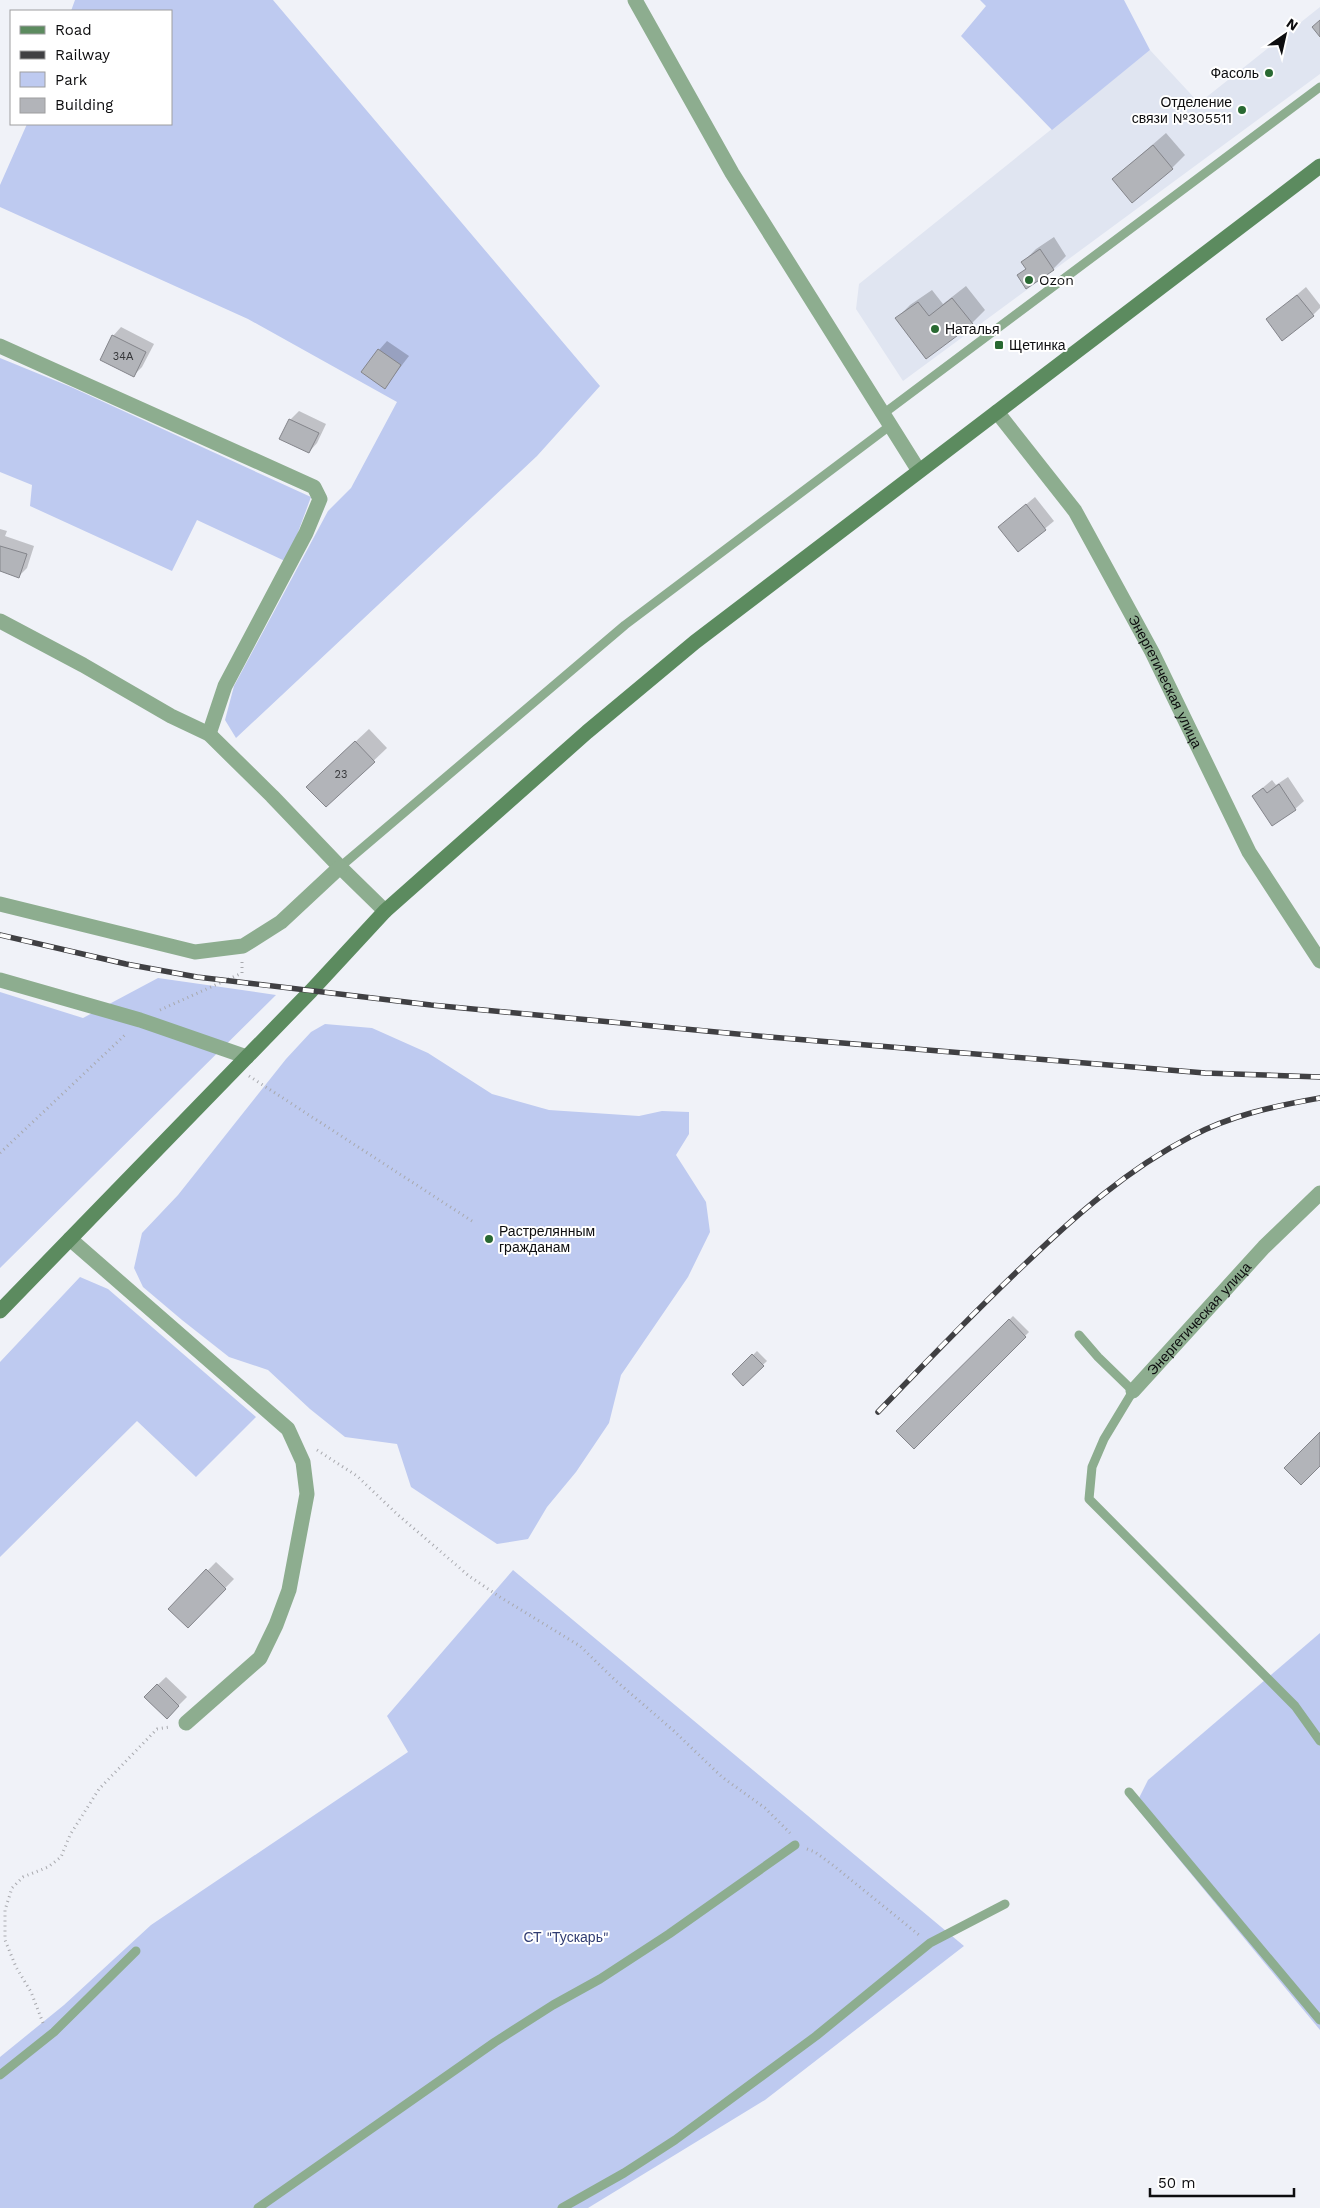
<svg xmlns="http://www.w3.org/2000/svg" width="1320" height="2208" font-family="'Work Sans',sans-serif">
<rect width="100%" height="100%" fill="#f0f2f8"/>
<polygon fill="#e0e5f1" points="1320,7 1320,74 903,381 856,309 859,284 1150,50 1199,103"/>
<g fill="#becaf0">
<polygon points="75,0 273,0 600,386 537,456 236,738 225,720 234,686 328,511 351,488 397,402 248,319 0,207 0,185 27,124 171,124 171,11 71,11"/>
<polygon points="980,0 1124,0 1150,50 1052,130 961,36 986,6"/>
<polygon points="0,358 71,387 311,497 287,562 197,520 172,571 30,506 32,485 0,472"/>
<polygon points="158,978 276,995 0,1268 0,992 83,1018"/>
<polygon points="325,1024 372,1028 428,1053 492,1094 549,1110 639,1116 662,1111 689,1112 689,1134 676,1155 706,1202 710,1232 688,1277 621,1375 609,1423 576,1472 547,1507 528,1539 497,1544 411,1487 397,1444 345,1437 310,1409 268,1370 229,1357 182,1320 143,1287 134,1268 142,1233 178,1195 286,1059 311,1032"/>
<polygon points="80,1277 108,1289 256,1417 196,1477 137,1421 0,1557 0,1362"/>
<polygon points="513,1570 964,1946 765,2100 588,2208 0,2208 0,2057 64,2005 151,1925 408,1752 387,1716"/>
<polygon points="1320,1633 1320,2030 1135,1806 1148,1780"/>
</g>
<g fill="#0003">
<polygon points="1166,133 1185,155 1172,168 1113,179"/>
<polygon points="1054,237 1066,256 1053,269 1019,275 1027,268 1023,262 1036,249"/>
<polygon points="966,286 985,310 972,323 897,318 910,305 932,290 943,304"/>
<polygon points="1306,287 1320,305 1320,308 1313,315 1267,320"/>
<polygon points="121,327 154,344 142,367 134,375 113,336"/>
<polygon points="387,341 409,356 385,387 379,350"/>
<polygon points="299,411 326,424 317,443 309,452 290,420"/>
<polygon points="1035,497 1054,521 1018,551 999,527"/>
<polygon points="0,529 7,531 5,536 34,546 27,568 19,576 0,570"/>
<polygon points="369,729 387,748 326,806 321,774"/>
<polygon points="1288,777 1304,801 1295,809 1253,796 1272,780 1276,785"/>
<polygon points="1013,1316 1029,1332 914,1447 898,1431"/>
<polygon points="757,1351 767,1361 743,1384 734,1374"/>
<polygon points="216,1562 234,1579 188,1626 170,1609"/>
<polygon points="166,1677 187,1697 167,1717 146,1696"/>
</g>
<g fill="#b2b4b9" stroke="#84858b">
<polygon points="1320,20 1320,37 1312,27"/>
<polygon points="1153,145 1173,169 1132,203 1112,179"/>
<polygon points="1040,249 1054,270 1026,289 1017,275 1026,269 1021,262"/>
<polygon points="1297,295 1314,316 1282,341 1266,319"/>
<polygon points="952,298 973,324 926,359 895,318 918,302 929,316"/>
<polygon points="112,335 146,352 134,377 100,360"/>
<polygon points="378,349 401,365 385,389 361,372"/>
<polygon points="289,419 319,433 309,453 279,439"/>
<polygon points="1026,504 1046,530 1018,552 998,527"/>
<polygon points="0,546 27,554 19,578 0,571"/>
<polygon points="355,741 375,762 326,807 306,787"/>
<polygon points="1279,784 1296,810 1272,826 1252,796 1263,788 1267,793"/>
<polygon points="1009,1319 1026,1337 914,1449 896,1431"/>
<polygon points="752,1354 764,1366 743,1386 732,1374"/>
<polygon points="1320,1432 1320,1466 1301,1485 1284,1468"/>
<polygon points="206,1569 226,1589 188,1628 168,1609"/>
<polygon points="157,1684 179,1706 167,1719 144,1697"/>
</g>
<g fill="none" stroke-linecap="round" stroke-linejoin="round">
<g stroke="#a8a9ae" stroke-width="3" stroke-dasharray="1 4" stroke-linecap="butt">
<polyline points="160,1010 242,973 242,961"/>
<polyline points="249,1076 475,1223"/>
<polyline points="0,1153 127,1033"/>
<polyline points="317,1450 357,1476 397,1514 469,1576 500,1597 580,1646 615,1680 674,1731 722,1777 765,1808 790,1833"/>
<polyline points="807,1849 815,1852 834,1866 919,1935"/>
<polyline points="43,2023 31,1992 16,1967 5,1940 5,1910 12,1888 23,1877 48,1867 61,1857 70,1835 99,1789 157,1729 170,1727"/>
</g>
<g stroke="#8dad8f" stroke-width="9">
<polyline points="883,414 1320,87"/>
<polyline points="340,867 625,625 891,425"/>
<polyline points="1079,1335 1098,1357 1133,1391 1104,1439 1092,1467 1089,1499 1295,1706 1320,1741"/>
<polyline points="1129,1792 1320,2020"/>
<polyline points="0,2075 54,2032 136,1951"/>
<polyline points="258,2208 495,2042 553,2005 600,1979 669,1934 795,1845"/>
<polyline points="562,2208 624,2173 675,2140 816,2036 930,1943 1005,1904"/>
</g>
<g stroke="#8dad8f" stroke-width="15">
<polyline points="635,0 732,173 919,471"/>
<polyline points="0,346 314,487 320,499 306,533 225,686 209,734"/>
<path id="s1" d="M 997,412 L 1075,511 L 1152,652 L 1249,852 L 1320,961"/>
<polyline points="0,621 83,665 171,716 209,734 272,796 340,867 385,911"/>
<polyline points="0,904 195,952 243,946 281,922 340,867"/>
<polyline points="0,980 140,1020 247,1057"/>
<polyline points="70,1239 288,1429 303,1462 307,1494 289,1590 276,1625 260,1658 186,1723"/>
<path id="s2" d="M 1133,1391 L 1264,1247 L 1320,1193"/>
</g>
<polyline stroke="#5c8b5f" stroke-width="15" points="0,1311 311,991 385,911 587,732 695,642 1320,166"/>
<g stroke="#404043" stroke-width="5.5">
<g id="rail">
<polyline points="0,935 126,964 197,977 431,1005 770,1037 1205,1073 1320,1077"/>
<path d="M 878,1412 C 926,1362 974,1312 1025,1264 C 1075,1216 1128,1169 1190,1137 C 1231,1115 1275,1106 1320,1098"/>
</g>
</g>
<use href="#rail" stroke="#fff" stroke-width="4" stroke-dasharray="11" stroke-linecap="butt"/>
</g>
<g fill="#296932" stroke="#fff" stroke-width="2">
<circle cx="1269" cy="73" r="5"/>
<circle cx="1242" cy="110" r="5"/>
<circle cx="1029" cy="280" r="5"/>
<circle cx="935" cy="329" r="5"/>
<rect x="994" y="340" width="10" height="10" rx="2.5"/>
<circle cx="489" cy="1239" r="5"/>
</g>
<g text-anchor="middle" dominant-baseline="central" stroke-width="4" stroke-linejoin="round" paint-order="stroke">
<g font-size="11" fill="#36373a">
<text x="123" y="356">34А</text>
<text x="341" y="774">23</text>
</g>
<g font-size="14" fill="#0d0d0f" stroke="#fff" text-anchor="start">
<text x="1259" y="73" text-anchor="end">Фасоль</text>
<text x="1232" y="102" text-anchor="end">Отделение<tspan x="1232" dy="16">связи №305511</tspan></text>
<text x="1039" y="280">Ozon</text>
<text x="945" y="329">Наталья</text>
<text x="1009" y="345">Щетинка</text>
<text x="499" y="1231">Растрелянным<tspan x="499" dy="16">гражданам</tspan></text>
</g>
<g font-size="14" fill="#0d0d0f" stroke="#fff">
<text stroke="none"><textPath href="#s1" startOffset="319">Энергетическая улица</textPath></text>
<text stroke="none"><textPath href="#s2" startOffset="98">Энергетическая улица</textPath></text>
</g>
<g font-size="14" fill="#303c72" stroke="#fff">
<text x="566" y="1937">СТ "Тускарь"</text>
</g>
</g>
<rect x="10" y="10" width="162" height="115" fill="#ffffff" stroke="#9e9e9f"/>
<rect x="20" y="26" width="25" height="8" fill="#5c8b5f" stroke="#9e9e9f"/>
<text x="55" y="35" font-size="15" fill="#0d0d0f">Road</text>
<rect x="20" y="51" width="25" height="8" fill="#404043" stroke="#9e9e9f"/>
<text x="55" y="60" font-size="15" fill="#0d0d0f">Railway</text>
<rect x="20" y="72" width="25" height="15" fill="#becaf0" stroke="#9e9e9f"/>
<text x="55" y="85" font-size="15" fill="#0d0d0f">Park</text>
<rect x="20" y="98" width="25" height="15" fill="#b2b4b9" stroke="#9e9e9f"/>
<text x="55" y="110" font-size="15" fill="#0d0d0f">Building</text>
<g transform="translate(1285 35) rotate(34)" stroke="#ffffff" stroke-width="4" paint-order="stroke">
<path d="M0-4L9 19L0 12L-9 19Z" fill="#0d0d0f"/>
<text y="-8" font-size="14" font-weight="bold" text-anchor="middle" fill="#0d0d0f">N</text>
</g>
<path d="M1150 2188v8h144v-8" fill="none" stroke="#0d0d0f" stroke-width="2.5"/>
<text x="1158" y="2188" font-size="15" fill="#0d0d0f" stroke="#ffffff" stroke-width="4" paint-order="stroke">50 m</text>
</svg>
